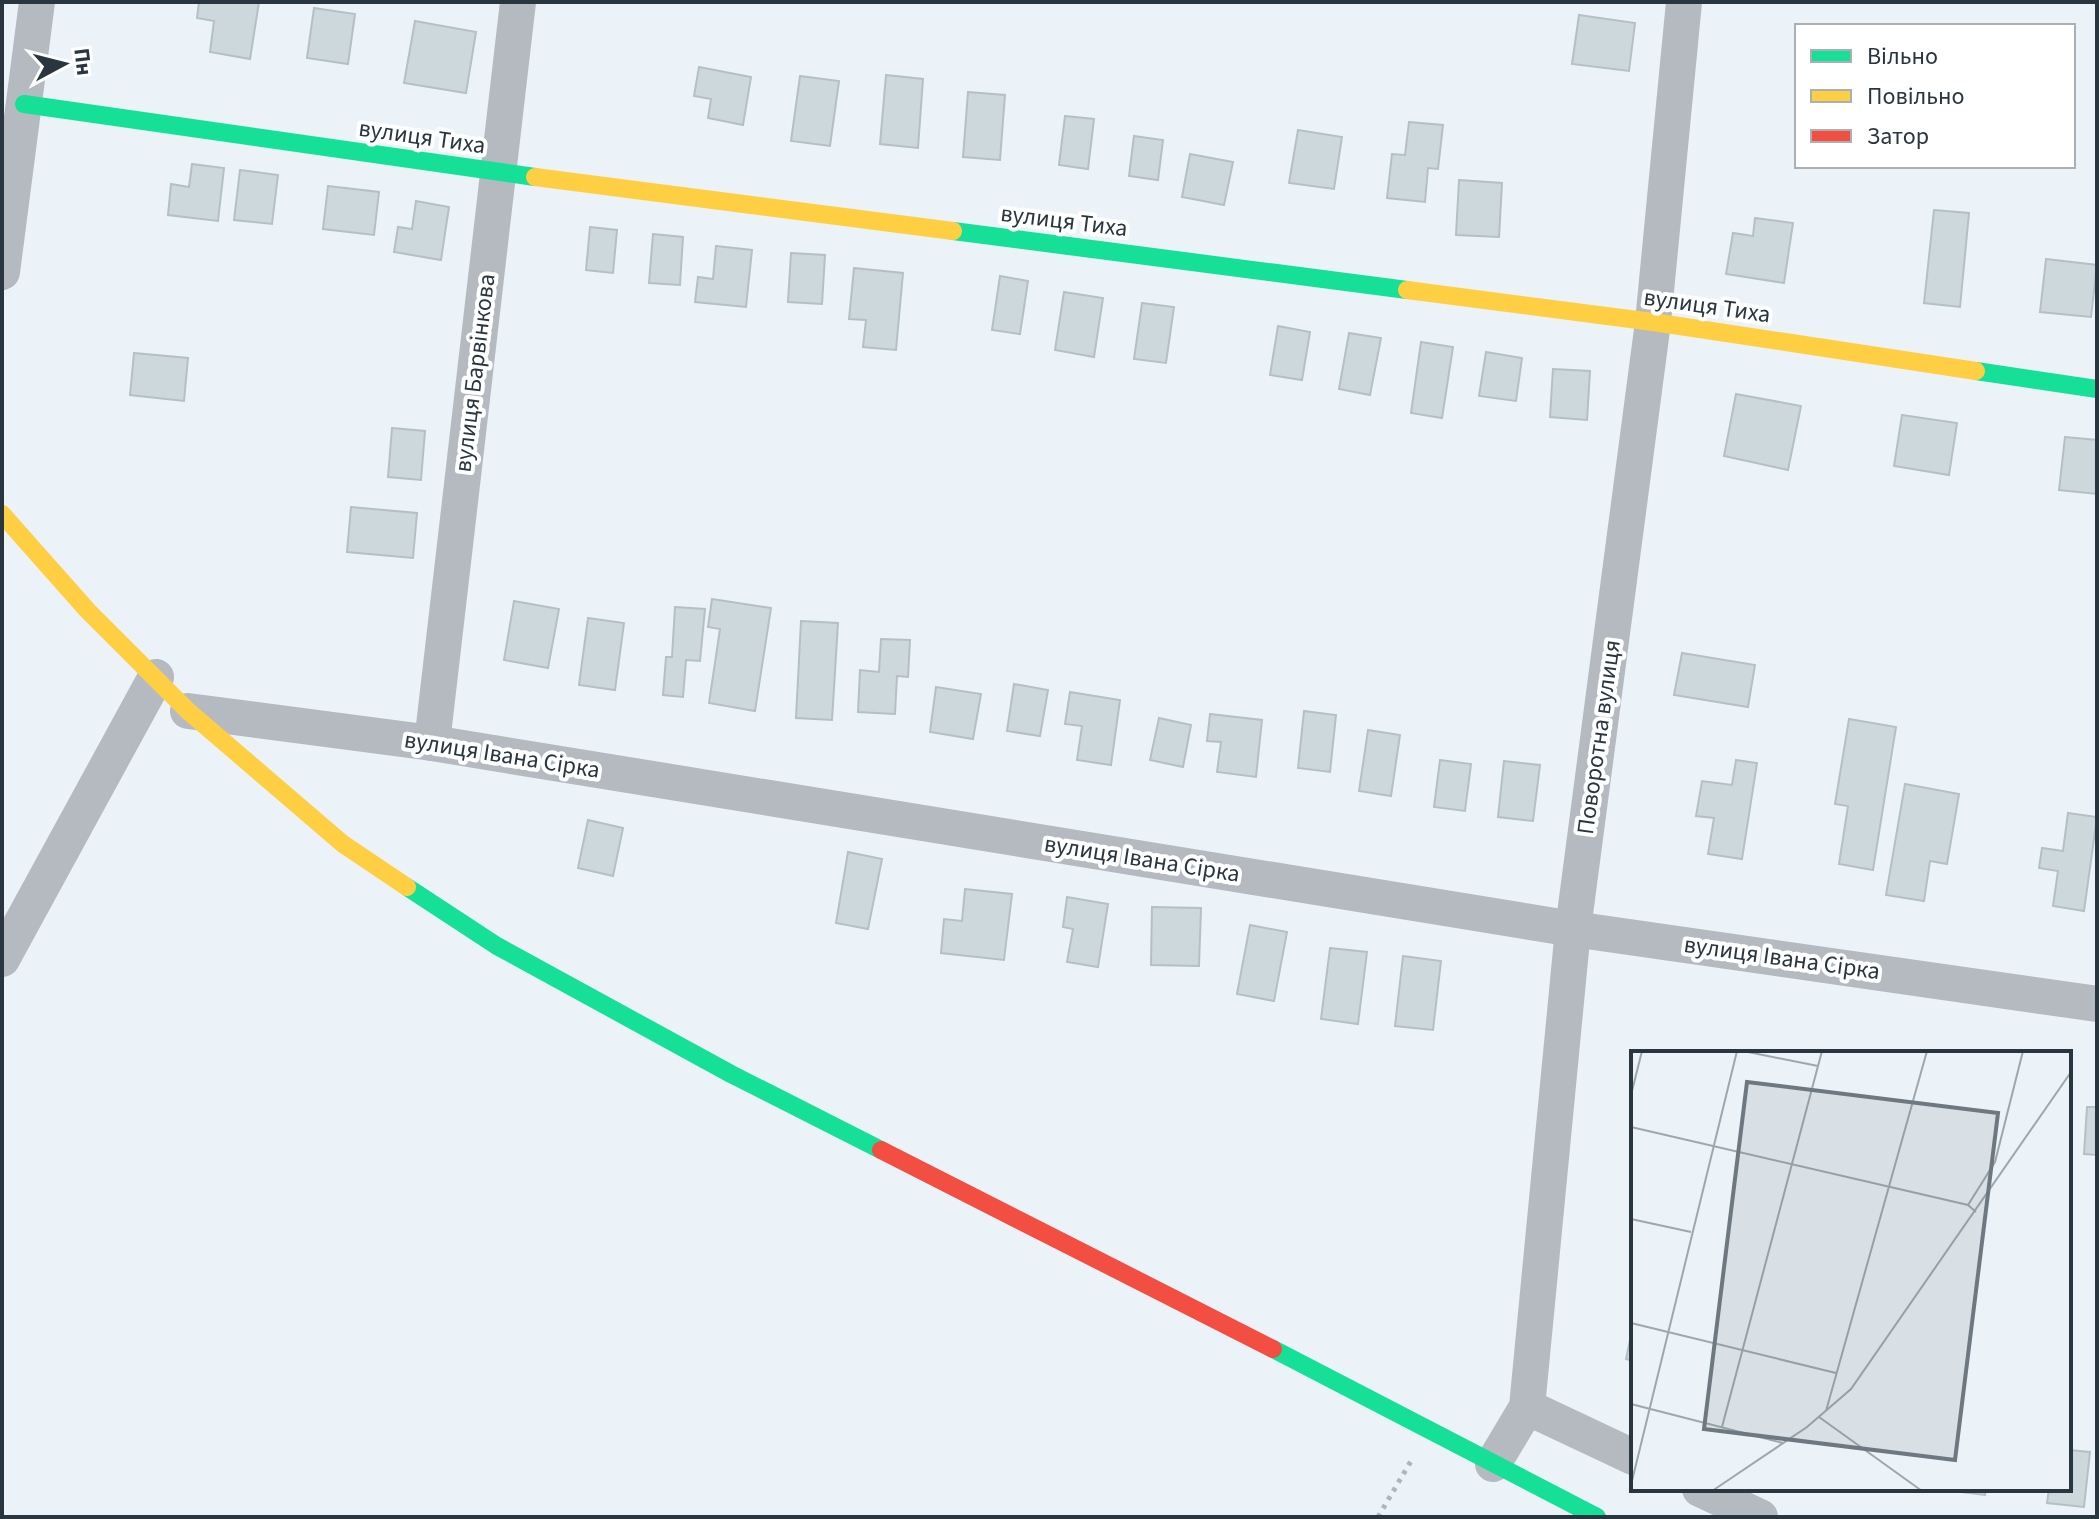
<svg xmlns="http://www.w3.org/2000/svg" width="2099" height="1519" font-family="'Source Sans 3',sans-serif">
<rect width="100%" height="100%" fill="#ebf2f8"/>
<g fill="#cdd8dc" stroke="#b5c0c4" stroke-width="2">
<polygon points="199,2 259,2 250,59 210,52 214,21 197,18"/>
<polygon points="314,8 355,14 348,64 307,58"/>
<polygon points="1579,15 1635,23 1629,71 1572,64"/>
<polygon points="415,21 476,32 466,93 404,83"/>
<polygon points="699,67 751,77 743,125 708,118 711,99 694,96"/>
<polygon points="886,75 923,79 918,148 880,144"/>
<polygon points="800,76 839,81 830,146 791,141"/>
<polygon points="968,92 1005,95 1000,160 963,157"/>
<polygon points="1065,116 1094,119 1088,169 1059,165"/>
<polygon points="1409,122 1443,125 1438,169 1428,168 1425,202 1387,198 1392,154 1405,155"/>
<polygon points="1298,130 1342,137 1334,189 1289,183"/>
<polygon points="1134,136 1163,140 1158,180 1129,176"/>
<polygon points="1190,154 1233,162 1224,205 1182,197"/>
<polygon points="192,164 224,168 218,221 168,215 171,184 189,187"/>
<polygon points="240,170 278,175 272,224 234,220"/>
<polygon points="1459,180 1502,183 1499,237 1456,235"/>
<polygon points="328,186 379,192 374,235 323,229"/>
<polygon points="416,201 449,207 441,260 394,252 398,227 412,229"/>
<polygon points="1934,210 1969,213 1960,307 1924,303"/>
<polygon points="1755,218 1793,223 1784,283 1726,274 1733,233 1753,236"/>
<polygon points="590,227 617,230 613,273 586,270"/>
<polygon points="653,234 683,237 680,285 649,283"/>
<polygon points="716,246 752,250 746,307 695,302 698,277 713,279"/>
<polygon points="791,253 825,255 822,304 788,302"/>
<polygon points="2046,259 2097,265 2091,317 2040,312"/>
<polygon points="854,268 903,273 896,350 863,347 866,320 849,319"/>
<polygon points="1000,276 1028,281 1020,334 992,330"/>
<polygon points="1064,292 1103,298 1094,357 1055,350"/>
<polygon points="1142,303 1174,307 1166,363 1134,359"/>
<polygon points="1278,326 1310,332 1302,380 1270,375"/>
<polygon points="1349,333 1381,338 1370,395 1339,389"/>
<polygon points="1421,342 1453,347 1442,418 1411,413"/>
<polygon points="1486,352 1522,358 1516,401 1479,396"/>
<polygon points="134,353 188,358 184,401 130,395"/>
<polygon points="1553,369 1590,371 1587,420 1550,417"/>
<polygon points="1736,394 1801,406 1788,470 1724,456"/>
<polygon points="1902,415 1957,423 1949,475 1894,466"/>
<polygon points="392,428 425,431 421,480 388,477"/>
<polygon points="2065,437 2097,440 2097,494 2059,490"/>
<polygon points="351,507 417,513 413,558 347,552"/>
<polygon points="712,599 771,608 755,711 709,703 720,629 708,627"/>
<polygon points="514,601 559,609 548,668 504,660"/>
<polygon points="675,607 705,609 700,661 686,660 683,697 663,695 666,657 672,657"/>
<polygon points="588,618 624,623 615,690 579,685"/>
<polygon points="801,621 838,623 832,720 796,718"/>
<polygon points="881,639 910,640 908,677 897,676 895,714 858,712 860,670 879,672"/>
<polygon points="1682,653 1755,665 1748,707 1674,695"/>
<polygon points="1014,684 1048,690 1040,736 1007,731"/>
<polygon points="936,687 981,694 973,739 930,732"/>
<polygon points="1070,692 1120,700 1111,765 1077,760 1082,726 1065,724"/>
<polygon points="1304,711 1336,715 1330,772 1298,768"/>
<polygon points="1210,714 1262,720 1256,777 1217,772 1221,742 1207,741"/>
<polygon points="1159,718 1191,725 1183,767 1150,760"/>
<polygon points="1849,719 1896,727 1873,870 1839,864 1848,806 1835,804"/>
<polygon points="1368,730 1400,735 1391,796 1359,791"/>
<polygon points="1440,760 1471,764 1465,811 1434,807"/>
<polygon points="1736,760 1757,763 1742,859 1708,854 1714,818 1696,816 1702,781 1732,785"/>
<polygon points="1504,761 1540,765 1533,821 1498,817"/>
<polygon points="1905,784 1959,794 1947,864 1930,861 1924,901 1886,895"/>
<polygon points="2068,813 2097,817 2084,911 2053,906 2058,871 2039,868 2042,848 2063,851"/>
<polygon points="588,820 623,828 613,876 578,868"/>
<polygon points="848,852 882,859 868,929 836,923"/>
<polygon points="965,889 1012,894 1004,960 941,953 944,919 962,921"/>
<polygon points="1067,897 1108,904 1098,967 1067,962 1073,929 1063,927"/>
<polygon points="1152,907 1201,908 1199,966 1151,965"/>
<polygon points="1250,925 1287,932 1274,1001 1237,994"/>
<polygon points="1330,948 1367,952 1358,1024 1321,1019"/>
<polygon points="1403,956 1441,961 1433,1030 1395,1026"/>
<polygon points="2087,1107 2097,1107 2097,1155 2084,1154"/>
<polygon points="1633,1326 1633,1361 1626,1359"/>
<polygon points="2069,1450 2090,1452 2084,1507 2047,1503 2049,1489 2069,1489"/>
<polygon points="1936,1489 1986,1489 1985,1495"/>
</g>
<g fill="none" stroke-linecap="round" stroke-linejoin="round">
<polyline stroke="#b0b5bc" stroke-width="5" stroke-dasharray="4 6" stroke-linecap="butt" points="1378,1517 1411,1461"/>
<g stroke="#b5bac1" stroke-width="36">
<polyline points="2,272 37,2"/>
<polyline points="188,711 432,743 1573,929 2097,1004"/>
<polyline points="432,743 518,2"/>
<polyline points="2,959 156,677"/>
<polyline points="1527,1407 1633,1457"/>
<polyline points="1493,1464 1527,1407 1573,929 1653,322 1684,2"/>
<polyline points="1700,1489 1760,1517"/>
</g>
<g stroke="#16e098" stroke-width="18">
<polyline points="24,104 535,177"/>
<polyline points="953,231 1407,290"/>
<polyline points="1976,371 2097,389"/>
<polyline points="407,887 497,946 731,1074 881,1150"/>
<polyline points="1273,1349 1597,1517"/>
</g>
<g stroke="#ffcf43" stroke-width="18">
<polyline points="535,177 953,231"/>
<polyline points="1407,290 1653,322 1976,371"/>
<polyline points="2,514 88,611 188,711 343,844 407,887"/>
</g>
<polyline stroke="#f24e42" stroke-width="18" points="881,1150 1273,1349"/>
</g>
<g text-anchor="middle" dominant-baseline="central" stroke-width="8" stroke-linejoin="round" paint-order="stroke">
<g font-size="24" fill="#29363f" stroke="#fefffe">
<text transform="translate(422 137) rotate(8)">вулиця Тиха</text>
<text transform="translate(1064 221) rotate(7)">вулиця Тиха</text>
<text transform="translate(1707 306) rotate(8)">вулиця Тиха</text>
<text transform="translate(475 373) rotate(-83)">вулиця Барвінкова</text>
<text transform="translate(1599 737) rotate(-82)">Поворотна вулиця</text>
<text transform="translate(502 755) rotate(9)">вулиця Івана Сірка</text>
<text transform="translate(1142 859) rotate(9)">вулиця Івана Сірка</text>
<text transform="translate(1782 958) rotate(8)">вулиця Івана Сірка</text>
</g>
</g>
<g transform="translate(1631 1051)">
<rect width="440" height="440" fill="#ebf2f8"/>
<path fill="none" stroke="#9da7ae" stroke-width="2" d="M 112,0 L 187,15M 0,44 L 11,0M 0,76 L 337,154 L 345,161M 337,154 L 364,111 L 392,0M 0,168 L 60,181M 0,272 L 205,322M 0,353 L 152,392M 195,360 L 296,0M 188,366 L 291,440M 91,376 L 191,0M 0,434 L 106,0M 81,440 L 176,376 L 220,338 L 440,21"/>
<path fill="#6d7880" fill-opacity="0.15" stroke="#6d7880" stroke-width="4" d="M 116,31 L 367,62 L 324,409 L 73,378 Z"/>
<rect width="440" height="440" fill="none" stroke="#29363f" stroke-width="4"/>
</g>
<rect width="2099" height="1519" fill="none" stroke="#29363f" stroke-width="8"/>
<rect x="1795" y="24" width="280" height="144" fill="#fefffe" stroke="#a9afb2" stroke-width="2"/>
<rect x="1811" y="50" width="40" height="12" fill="#16e098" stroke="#a9afb2" stroke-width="2"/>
<text x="1867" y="64" font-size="24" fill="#29363f">Вільно</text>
<rect x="1811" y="90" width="40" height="12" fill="#ffcf43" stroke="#a9afb2" stroke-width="2"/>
<text x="1867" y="104" font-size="24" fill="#29363f">Повільно</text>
<rect x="1811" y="130" width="40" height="12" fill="#f24e42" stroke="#a9afb2" stroke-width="2"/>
<text x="1867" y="144" font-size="24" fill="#29363f">Затор</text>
<g transform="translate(64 64) rotate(83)" stroke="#fefffe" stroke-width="6" paint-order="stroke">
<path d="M0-6L14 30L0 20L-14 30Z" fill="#29363f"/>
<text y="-12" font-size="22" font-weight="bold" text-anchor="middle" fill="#29363f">Пн</text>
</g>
</svg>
